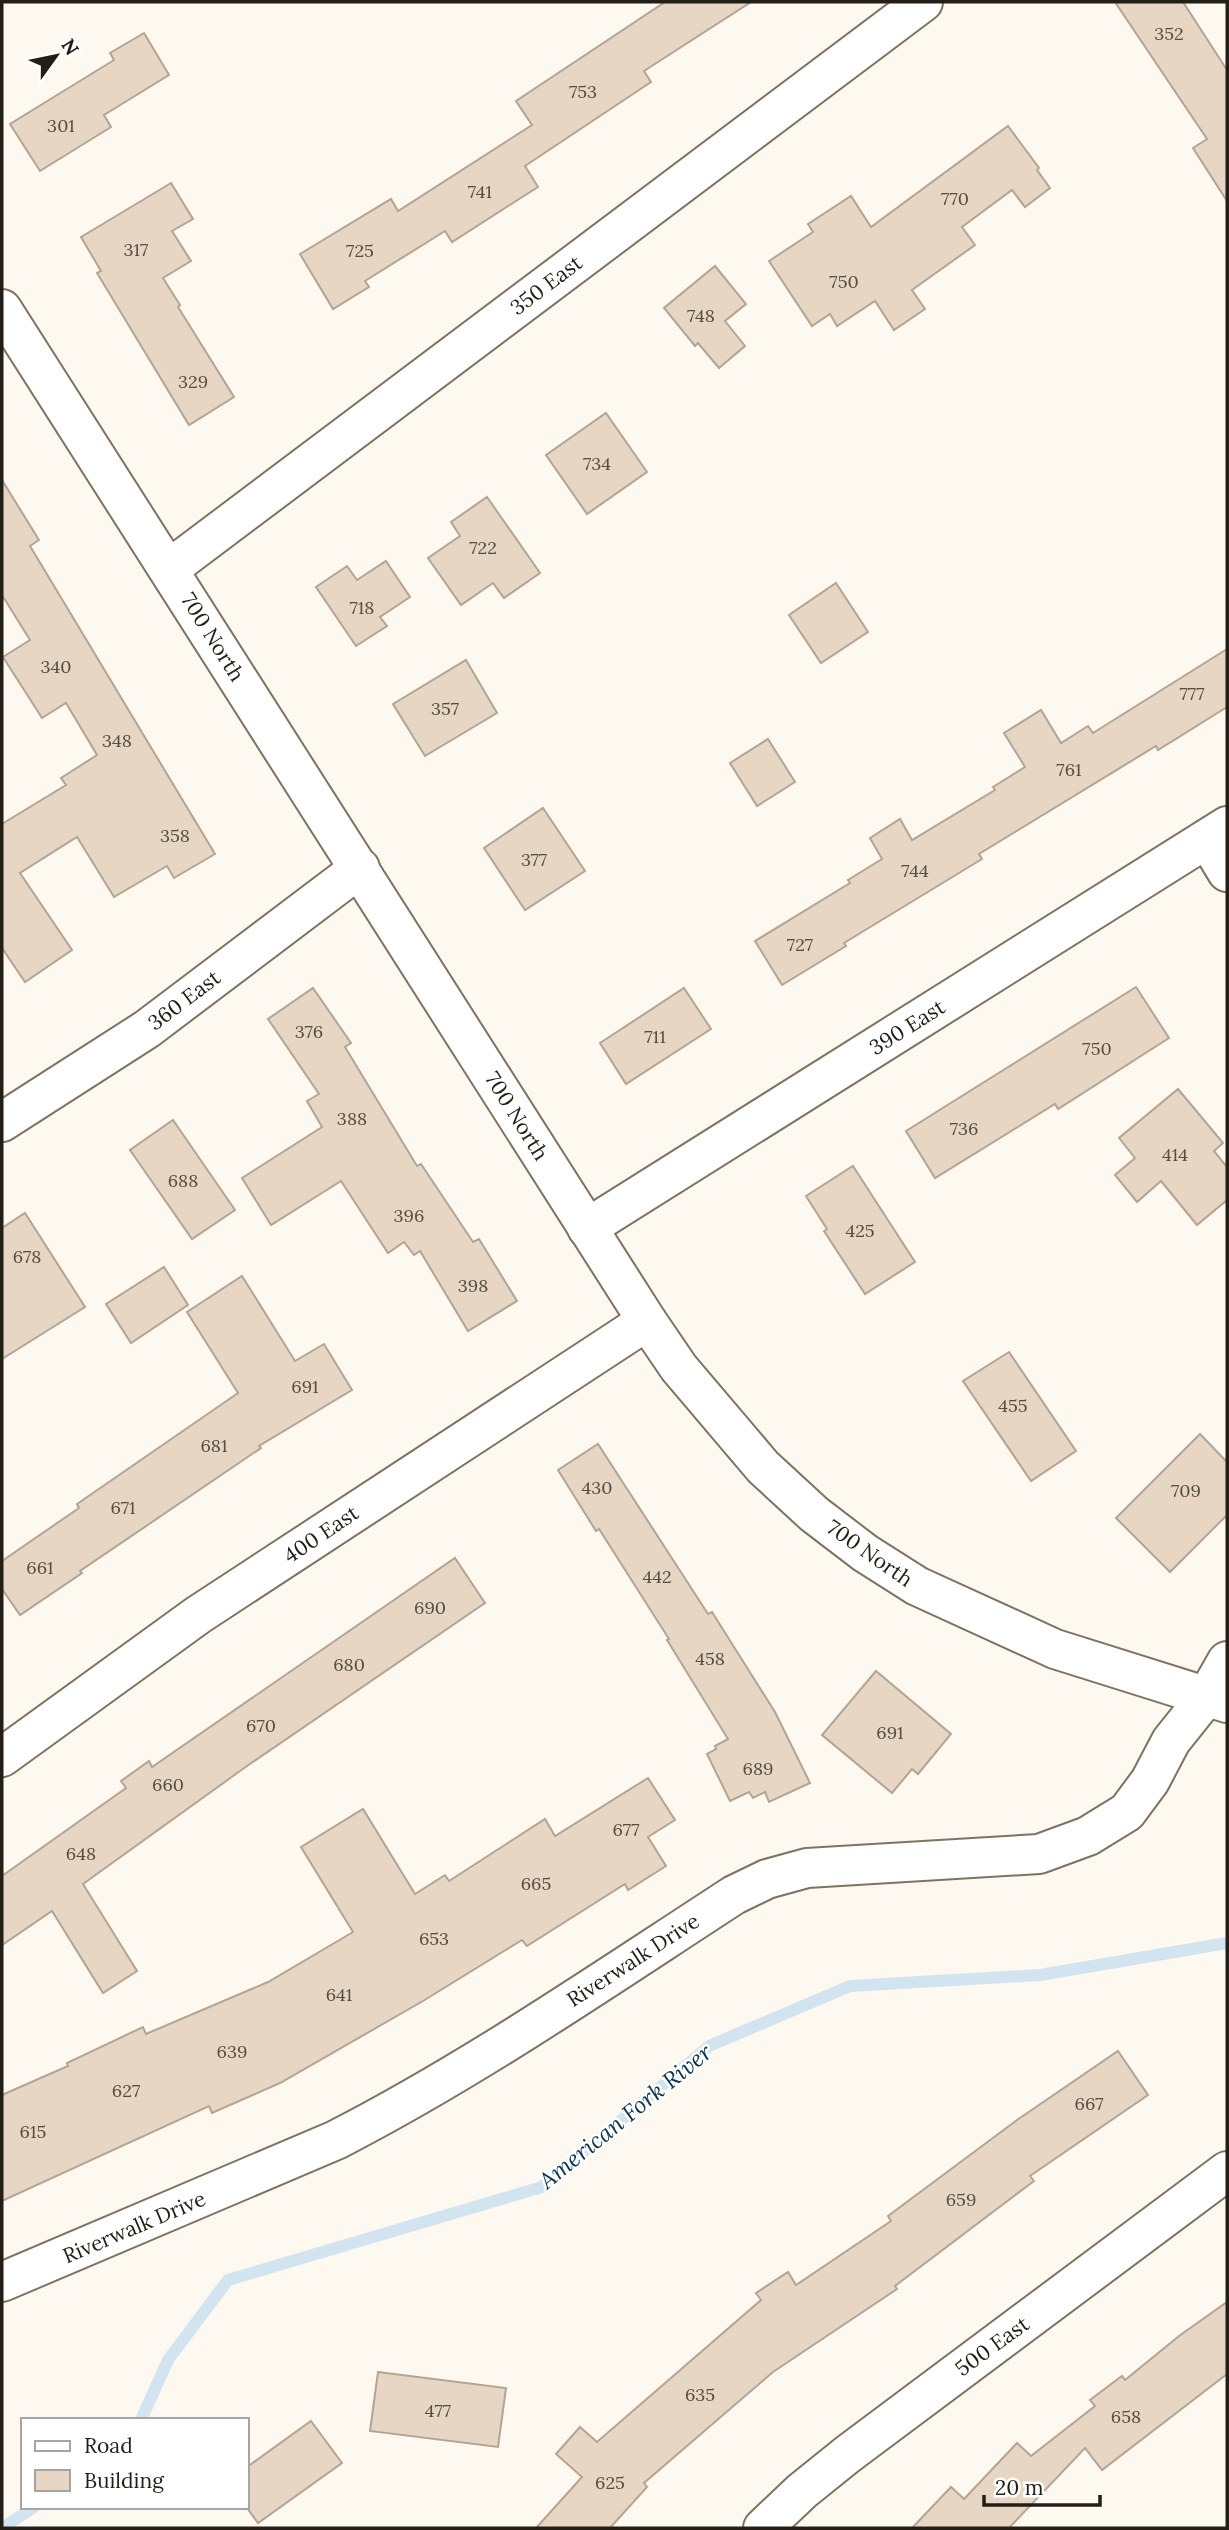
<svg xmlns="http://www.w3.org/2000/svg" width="1229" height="2530" font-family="Lora,serif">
<rect width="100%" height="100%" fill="#fdf8f0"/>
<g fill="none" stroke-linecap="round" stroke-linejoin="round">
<g stroke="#d3e4f1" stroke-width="12">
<polyline points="141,2420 168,2360 228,2280 542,2187 709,2046 850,1986 1040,1975 1227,1943"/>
<polyline points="2,2528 34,2507"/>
</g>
</g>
<g fill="#e6d6c3" stroke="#b4a492" stroke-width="2">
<polygon points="665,2 751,2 644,71 651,82 525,166 538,187 452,242 445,231 365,281 369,287 333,309 300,254 391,199 398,211 532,125 516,101"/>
<polygon points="1115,2 1183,2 1227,70 1227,201 1193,148 1207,139"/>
<polygon points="144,33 169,75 104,115 111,127 40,171 10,124 114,60 110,53"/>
<polygon points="1008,126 1039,168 1037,170 1050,188 1025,207 1012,190 962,227 975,245 912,290 925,309 894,330 875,301 837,326 830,314 812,326 769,261 813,232 808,224 851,196 871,227"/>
<polygon points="171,183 193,219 172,231 191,261 163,278 180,305 178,307 234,397 189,425 97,273 101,271 81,237"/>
<polygon points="715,266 746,304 725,321 745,346 719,368 698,343 695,346 664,308"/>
<polygon points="606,413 647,472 587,514 546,455"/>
<polygon points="2,480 39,540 30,546 215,854 174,878 167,866 114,897 77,837 20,873 72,950 25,982 2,948 2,824 66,785 61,778 97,755 66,703 42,718 3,657 30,640 2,595"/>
<polygon points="487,497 540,573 504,598 493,583 461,605 428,558 460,536 451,522"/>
<polygon points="386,561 410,597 380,617 387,626 356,646 316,587 347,566 357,580"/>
<polygon points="836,583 868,632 821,663 789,615"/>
<polygon points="1227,649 1227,707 1158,750 1156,746 979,854 982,859 844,943 846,946 782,985 755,941 850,883 848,880 882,859 870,838 900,819 912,840 995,790 993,787 1025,767 1004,733 1041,710 1061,743 1088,726 1093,733"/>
<polygon points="466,660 497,713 425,756 393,704"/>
<polygon points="768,739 795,782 757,806 730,763"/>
<polygon points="543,808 585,871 525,910 484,848"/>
<polygon points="1136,987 1169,1038 1058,1109 1055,1104 935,1178 906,1131"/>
<polygon points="313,988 351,1043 345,1047 417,1166 421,1164 473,1242 479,1239 517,1301 468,1331 420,1251 414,1255 404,1242 388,1253 341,1181 271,1225 242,1178 322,1127 307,1101 319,1094 268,1019"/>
<polygon points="684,988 711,1029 626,1084 600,1043"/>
<polygon points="1178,1089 1223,1143 1214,1151 1227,1167 1227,1200 1197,1225 1161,1181 1137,1202 1115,1175 1135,1158 1119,1138"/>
<polygon points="173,1120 235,1210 192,1239 130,1150"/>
<polygon points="853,1166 915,1262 865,1294 824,1231 827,1229 806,1196"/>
<polygon points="25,1213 85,1307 2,1359 2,1228"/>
<polygon points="164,1267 188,1305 131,1343 106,1304"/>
<polygon points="242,1276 295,1361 324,1344 352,1390 259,1446 261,1448 80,1571 82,1573 20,1615 2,1589 2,1561 79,1508 77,1504 238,1393 187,1312"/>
<polygon points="1009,1352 1076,1451 1031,1481 963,1381"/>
<polygon points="1200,1434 1227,1462 1227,1515 1170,1572 1116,1518"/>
<polygon points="598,1444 708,1614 712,1612 775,1712 810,1783 769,1802 765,1792 753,1798 749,1792 730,1801 707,1754 716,1749 715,1746 728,1739 667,1640 669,1639 599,1529 596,1531 558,1470"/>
<polygon points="455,1558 485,1603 247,1766 83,1884 137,1971 103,1993 52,1911 2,1945 2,1876 126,1788 121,1781 149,1761 152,1767"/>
<polygon points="876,1671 951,1734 918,1774 912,1769 892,1793 822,1735"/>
<polygon points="648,1778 675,1820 648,1837 666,1866 628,1890 625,1884 527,1946 522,1940 423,2001 280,2083 212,2113 209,2106 2,2201 2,2095 68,2066 67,2063 143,2027 146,2034 268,1982 353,1932 301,1847 363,1809 415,1894 445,1875 449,1881 545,1819 555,1836"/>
<polygon points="1118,2051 1148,2095 1030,2176 1034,2181 895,2286 897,2289 773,2372 644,2483 647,2487 610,2528 536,2528 582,2477 556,2454 580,2427 597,2442 761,2300 756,2293 788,2272 796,2285 891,2221 888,2216 1017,2120"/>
<polygon points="1227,2302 1227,2374 1102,2470 1085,2448 1009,2528 912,2528 951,2487 964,2499 1017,2443 1031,2456 1095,2406 1090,2400 1122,2376 1125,2380 1179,2336"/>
<polygon points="378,2372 506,2388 498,2447 370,2431"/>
<polygon points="311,2421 342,2463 258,2523 247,2508 247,2467"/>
</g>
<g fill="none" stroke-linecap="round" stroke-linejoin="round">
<g stroke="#7e7360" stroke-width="42">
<g id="street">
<polyline points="169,569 923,2"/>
<polyline points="1207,839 1227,872"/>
<polyline points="2,1122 147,1029 360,868"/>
<polyline points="587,1228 1227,826"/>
<polyline points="2,1757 198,1615 647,1321"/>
<path d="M 2,2282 L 336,2140 C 474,2069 603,1980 734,1895 L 767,1879 L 807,1868 L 1039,1854 L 1088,1836 L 1127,1812 L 1150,1781 L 1171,1741 L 1207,1696 L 1227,1661"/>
</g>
</g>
<g stroke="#7e7360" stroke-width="42">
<g id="secondary">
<polyline points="2,309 647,1321 679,1368 763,1467 814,1514 865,1553 917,1586 1055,1649 1227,1703"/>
<polyline points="763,2528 802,2491 848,2454 1227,2171"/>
</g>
</g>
<use href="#street" stroke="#fff" stroke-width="38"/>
<use href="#secondary" stroke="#fff" stroke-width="38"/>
</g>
<g text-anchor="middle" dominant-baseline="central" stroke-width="5" stroke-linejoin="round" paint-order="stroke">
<g font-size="18" fill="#544d42">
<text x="1169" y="33">352</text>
<text x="583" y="91">753</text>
<text x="61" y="125">301</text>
<text x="480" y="191">741</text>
<text x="955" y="198">770</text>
<text x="136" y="249">317</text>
<text x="360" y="250">725</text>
<text x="844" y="281">750</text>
<text x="701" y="315">748</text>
<text x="193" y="381">329</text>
<text x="597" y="463">734</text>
<text x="483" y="547">722</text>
<text x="362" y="607">718</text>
<text x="56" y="666">340</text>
<text x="1192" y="693">777</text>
<text x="445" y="708">357</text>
<text x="117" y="740">348</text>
<text x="1069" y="769">761</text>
<text x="175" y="835">358</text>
<text x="534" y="859">377</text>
<text x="915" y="870">744</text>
<text x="800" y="944">727</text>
<text x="309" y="1031">376</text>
<text x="655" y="1036">711</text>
<text x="1097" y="1048">750</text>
<text x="352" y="1118">388</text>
<text x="964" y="1128">736</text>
<text x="1175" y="1154">414</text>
<text x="183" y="1180">688</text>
<text x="409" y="1215">396</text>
<text x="860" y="1230">425</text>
<text x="27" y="1256">678</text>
<text x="473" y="1285">398</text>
<text x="305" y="1386">691</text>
<text x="1013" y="1405">455</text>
<text x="214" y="1445">681</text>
<text x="597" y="1487">430</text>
<text x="1186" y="1490">709</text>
<text x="123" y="1507">671</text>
<text x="40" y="1567">661</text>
<text x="657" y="1576">442</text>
<text x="430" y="1607">690</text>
<text x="710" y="1658">458</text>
<text x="349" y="1664">680</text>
<text x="261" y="1725">670</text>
<text x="890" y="1732">691</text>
<text x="758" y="1768">689</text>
<text x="168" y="1784">660</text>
<text x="626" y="1829">677</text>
<text x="81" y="1853">648</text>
<text x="536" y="1883">665</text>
<text x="434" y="1938">653</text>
<text x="339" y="1994">641</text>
<text x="232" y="2051">639</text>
<text x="126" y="2090">627</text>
<text x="1089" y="2103">667</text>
<text x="33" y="2131">615</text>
<text x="961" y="2199">659</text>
<text x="700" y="2394">635</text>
<text x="438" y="2410">477</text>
<text x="1126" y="2416">658</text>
<text x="610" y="2482">625</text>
</g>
<g font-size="21" fill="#231f17" stroke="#fff">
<text transform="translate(546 285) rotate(-37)">350 East</text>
<text transform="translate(213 637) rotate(58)">700 North</text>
<text transform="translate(184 1000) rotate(-37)">360 East</text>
<text transform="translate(907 1027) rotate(-32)">390 East</text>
<text transform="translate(517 1116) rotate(58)">700 North</text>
<text transform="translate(321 1534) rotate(-34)">400 East</text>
<text transform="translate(870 1553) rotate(35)">700 North</text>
<text transform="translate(633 1960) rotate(-33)">Riverwalk Drive</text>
<text transform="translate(134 2227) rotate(-23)">Riverwalk Drive</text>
<text transform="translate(992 2346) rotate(-36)">500 East</text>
</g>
<g font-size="23" font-style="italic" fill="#0d344e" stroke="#fff">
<text transform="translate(625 2116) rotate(-39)">American Fork River</text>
</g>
</g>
<rect width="1229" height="2530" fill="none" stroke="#231f17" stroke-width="7"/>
<rect x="21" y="2418" width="228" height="91" fill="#ffffff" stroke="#a7a5a2" stroke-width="2"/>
<rect x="35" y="2441" width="35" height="10" fill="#ffffff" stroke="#a7a5a2" stroke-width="2"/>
<text x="84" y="2453" font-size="21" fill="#231f17">Road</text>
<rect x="35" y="2470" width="35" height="21" fill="#e6d6c3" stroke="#a7a5a2" stroke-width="2"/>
<text x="84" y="2488" font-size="21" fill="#231f17">Building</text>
<g transform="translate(56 56) rotate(57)" stroke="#ffffff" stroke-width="5" paint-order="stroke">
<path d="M0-5L12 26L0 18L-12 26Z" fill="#231f17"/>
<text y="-10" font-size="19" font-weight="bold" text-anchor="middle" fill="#231f17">N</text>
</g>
<path d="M984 2495v10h116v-10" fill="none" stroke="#231f17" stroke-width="3.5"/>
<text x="995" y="2495" font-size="21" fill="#231f17" stroke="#ffffff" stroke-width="5" paint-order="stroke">20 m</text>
</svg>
